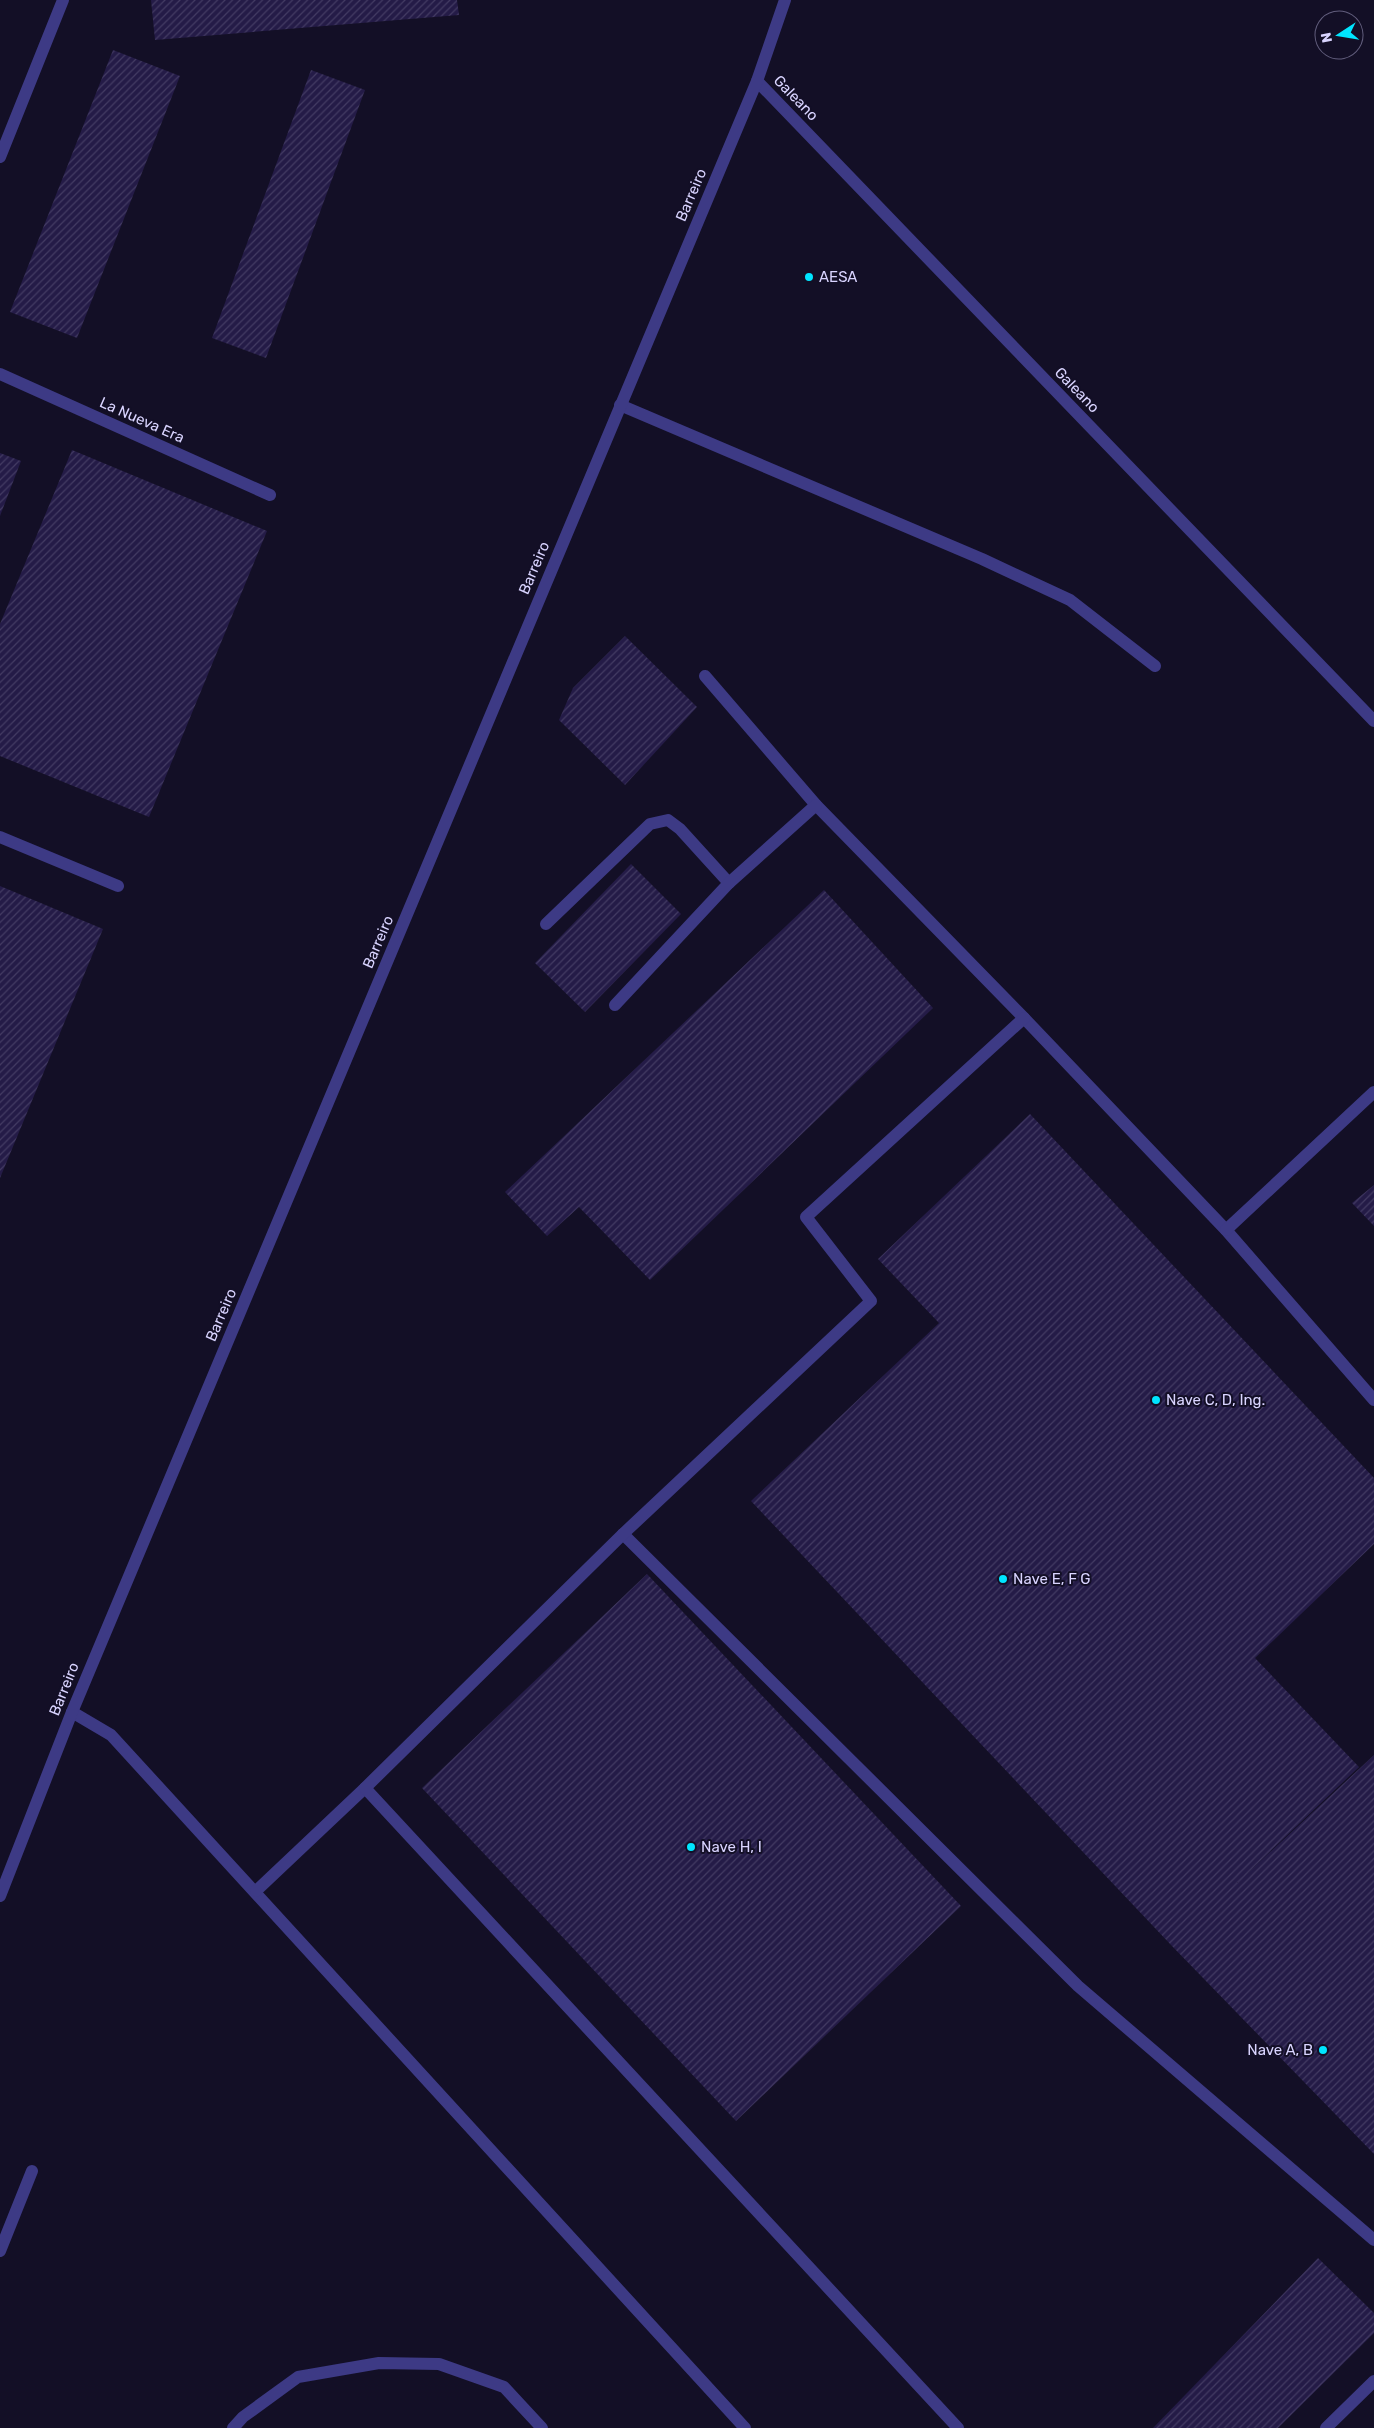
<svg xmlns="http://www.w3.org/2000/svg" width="1374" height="2428" font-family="Rubik,sans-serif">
<defs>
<pattern id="building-hatch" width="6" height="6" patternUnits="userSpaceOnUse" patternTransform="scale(1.25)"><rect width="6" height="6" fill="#241b47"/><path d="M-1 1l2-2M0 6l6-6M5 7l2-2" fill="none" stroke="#433b63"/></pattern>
</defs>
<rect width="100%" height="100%" fill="#130f26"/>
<g fill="url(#building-hatch)">
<polygon points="151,0 457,0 459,15 155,40"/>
<polygon points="113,50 180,76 77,338 10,312"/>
<polygon points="311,70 365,90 266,358 212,338"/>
<polygon points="72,450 267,531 149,817 0,756 0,624"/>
<polygon points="0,453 21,461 0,516"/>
<polygon points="625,636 697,707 625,785 559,720 573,688"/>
<polygon points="631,864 681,914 585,1012 535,963"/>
<polygon points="0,886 103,929 0,1178"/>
<polygon points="824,890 933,1008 650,1280 579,1207 547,1236 505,1192"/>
<polygon points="1030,1114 1374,1478 1374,1544 1255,1658 1359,1767 1237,1883 1374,1755 1374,2154 1171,1945 751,1501 939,1323 878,1259"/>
<polygon points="1374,1185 1374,1226 1352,1203"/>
<polygon points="647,1574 961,1906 736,2121 422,1788"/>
<polygon points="1318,2258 1374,2313 1374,2333 1278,2428 1153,2428"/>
</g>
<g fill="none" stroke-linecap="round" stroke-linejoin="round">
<g stroke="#3d3a85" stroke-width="12">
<polyline points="757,81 1374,721"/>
<polyline points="0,157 63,0"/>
<polyline points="0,374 270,495"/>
<polyline points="620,405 982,559 1070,600 1155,666"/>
<polyline points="705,676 816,805 1024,1018 1226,1230 1374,1400"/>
<polyline points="0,837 118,886"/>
<polyline points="546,924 650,824 668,820 680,829 729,883"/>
<polyline points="615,1005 729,883 816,805"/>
<polyline points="1226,1230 1374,1092"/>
<polyline points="623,1534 1078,1986 1374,2240"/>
<polyline points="72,1712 111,1735 745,2428"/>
<polyline points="256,1891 365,1788"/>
<polyline points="0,1896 72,1712 757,81 785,0"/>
<polyline points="0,2251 32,2171"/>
<polyline points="233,2428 243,2417 298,2377 379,2363 439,2364 504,2387 542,2428"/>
<polyline points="958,2428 365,1788 623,1534 871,1301 806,1217 1024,1018"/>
<polyline points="1326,2428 1374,2381"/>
</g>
</g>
<g fill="#00e5ff" stroke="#130f26" stroke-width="2">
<circle cx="809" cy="277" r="5"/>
<circle cx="1156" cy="1400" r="5"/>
<circle cx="1003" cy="1579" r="5"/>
<circle cx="691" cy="1847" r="5"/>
<circle cx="1323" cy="2050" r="5"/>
</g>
<g text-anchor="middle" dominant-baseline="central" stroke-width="4" stroke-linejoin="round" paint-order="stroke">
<g font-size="15" fill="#d9d4ff" stroke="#130f26">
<text transform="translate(796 98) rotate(46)">Galeano</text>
<text transform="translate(691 195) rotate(-67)">Barreiro</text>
<text transform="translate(1077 390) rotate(46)">Galeano</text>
<text transform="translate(142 420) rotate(24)">La Nueva Era</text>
<text transform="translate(534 568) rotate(-67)">Barreiro</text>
<text transform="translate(378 942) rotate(-67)">Barreiro</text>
<text transform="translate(221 1315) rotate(-67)">Barreiro</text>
<text transform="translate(64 1689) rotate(-68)">Barreiro</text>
</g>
<g font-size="15" fill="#d9d4ff" stroke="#130f26" text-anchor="start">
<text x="819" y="277">AESA</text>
<text x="1166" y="1400">Nave C, D, Ing.</text>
<text x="1013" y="1579">Nave E, F G</text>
<text x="701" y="1847">Nave H, I</text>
<text x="1313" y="2050" text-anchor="end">Nave A, B</text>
</g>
</g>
<g transform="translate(1339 35) rotate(258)"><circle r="24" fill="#130f26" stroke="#625e7d"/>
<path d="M0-4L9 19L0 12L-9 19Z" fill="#00e5ff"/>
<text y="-8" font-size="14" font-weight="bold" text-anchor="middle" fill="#d9d4ff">N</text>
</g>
</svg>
